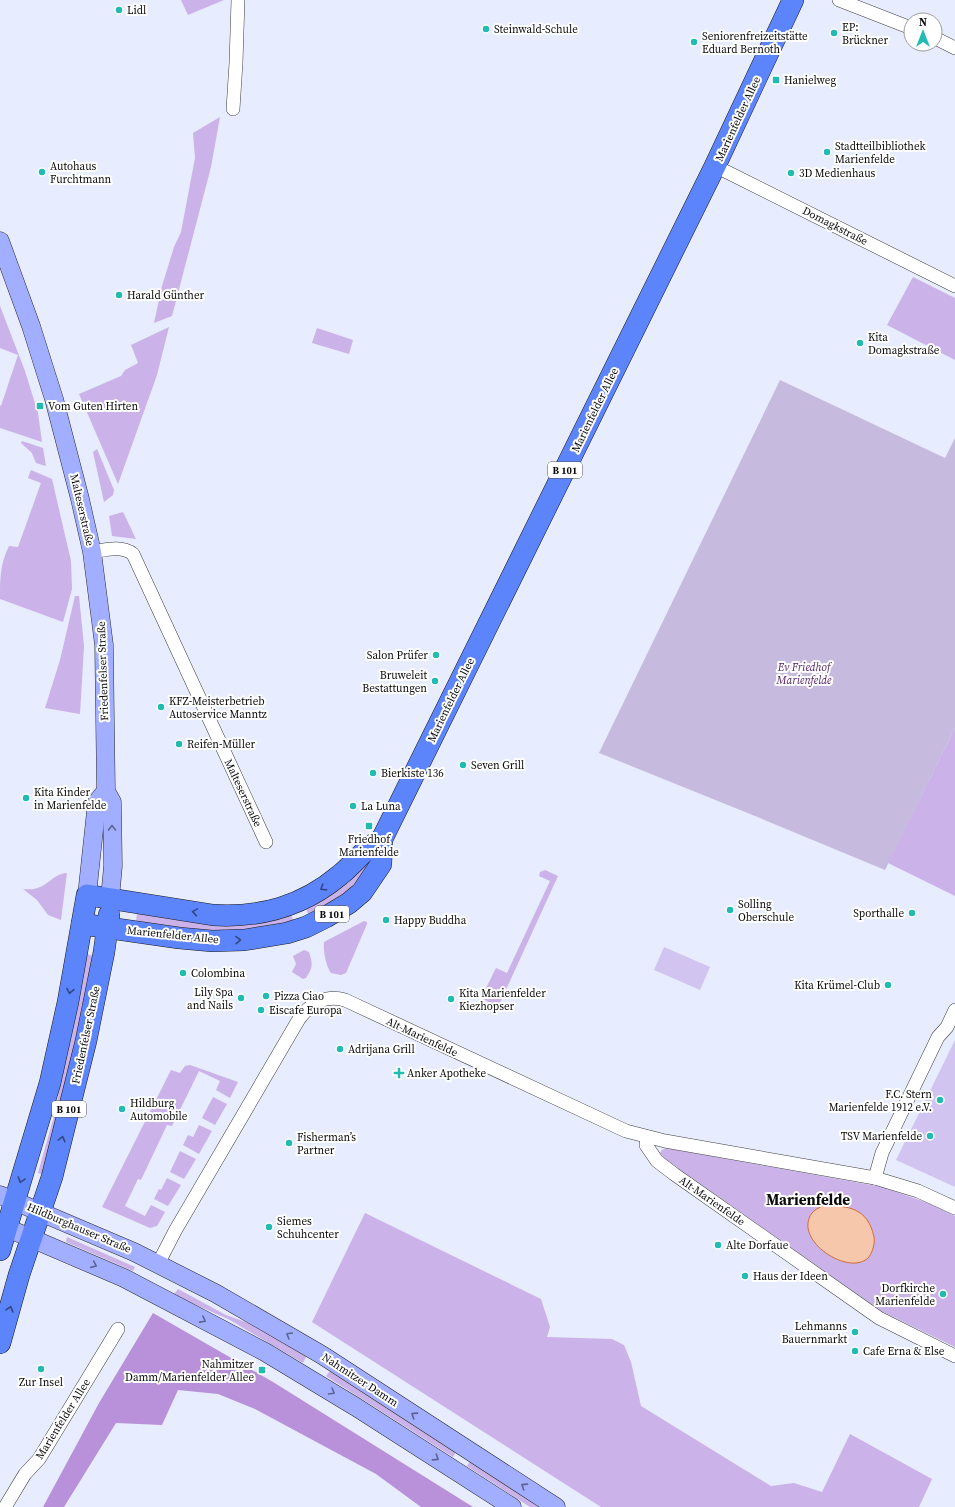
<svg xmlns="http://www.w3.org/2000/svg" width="955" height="1507" font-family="'Source Serif 4',serif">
<rect width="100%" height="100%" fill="#e7ecff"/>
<g fill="#cbb2e9">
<polygon points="181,0 224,0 188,15"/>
<polygon points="220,117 211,167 172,316 154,323 162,286 174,247 181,232 195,158 193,133"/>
<polygon points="913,277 955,298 955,360 887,325"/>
<polygon points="0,306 25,371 38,413 42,442 0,428 0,405 1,406 18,355 0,348"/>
<polygon points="169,327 157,375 118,484 79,394 121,376 125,370 138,363 131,345"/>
<polygon points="317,328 353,340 349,354 312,343"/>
<polygon points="22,441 43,448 46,466 36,463 32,453 21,443"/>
<polygon points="97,449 114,490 113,495 104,502 93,452"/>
<path d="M 31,470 L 52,479 L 71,561 L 72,589 L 63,622 L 0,599 C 0,578 0,565 9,546 L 18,547 L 41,483 L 28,478 Z"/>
<polygon points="123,512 136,539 112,536 109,516"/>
<polygon points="75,596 79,596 84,646 80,714 45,708 60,660"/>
<polygon points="955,728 955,896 888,863"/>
<polygon points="369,857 372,860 362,875 346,892 309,916 305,906"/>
<polygon points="545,870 558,876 498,1007 481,998 496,968 507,973 550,881 539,876 540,872"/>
<path d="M 67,873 L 61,920 L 48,915 L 37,900 L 23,889 C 47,892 50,874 67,873 Z"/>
<polygon points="137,913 290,913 294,922 275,927 207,932 136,922"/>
<path d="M 364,921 L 367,922 L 367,924 L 346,973 L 341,975 L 331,973 C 326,966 323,951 324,942 Z"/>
<path d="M 304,950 L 309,952 C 313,965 313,967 306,978 L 303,979 L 292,972 L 296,964 L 293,956 Z"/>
<polygon points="87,954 93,956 79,1026 45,1175 38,1173 56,1109 61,1076"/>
<polygon points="190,1065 238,1082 230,1098 216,1090 220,1081 199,1071 172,1126 167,1125 141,1180 138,1179 125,1206 145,1216 151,1205 165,1212 157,1226 150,1228 102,1207 171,1070 180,1073 185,1066"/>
<polygon points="213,1097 227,1104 215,1125 202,1118"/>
<polygon points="199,1125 212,1131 199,1154 183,1145 188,1135 193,1137"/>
<polygon points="666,1148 882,1187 931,1204 955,1216 955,1347 881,1311 665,1159 660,1153 662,1150"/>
<polygon points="180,1151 196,1159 184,1179 170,1172"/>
<polygon points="167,1178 181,1185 168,1206 154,1199 159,1189 161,1190"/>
<polygon points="365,1213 541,1299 550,1327 547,1337 612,1339 624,1345 631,1362 641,1406 771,1486 794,1483 822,1492 850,1434 932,1479 919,1507 601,1507 312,1322"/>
<polygon points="67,1237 135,1267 133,1271 66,1242"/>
<polygon points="178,1289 226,1315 257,1326 307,1355 303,1363 228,1319 173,1295"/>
<polygon points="330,1371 456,1452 453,1457 326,1376"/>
<polygon points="470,1461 541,1507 530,1507 467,1466"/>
</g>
<polygon fill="#b891da" points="153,1313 273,1382 473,1507 421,1507 376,1474 255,1409 218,1394 178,1390 162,1425 116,1423 64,1507 43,1507 99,1403"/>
<polygon fill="#c6badf" points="780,380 945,458 955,438 955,728 885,870 755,816 599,753"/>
<g fill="#d2c4f0">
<polygon points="664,947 710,967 700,990 654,970"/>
<polygon points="955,1040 955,1187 896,1160"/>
</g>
<path fill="#f7c7ac" stroke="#cf6e32" d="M 822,1206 C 848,1205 868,1208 874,1237 C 875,1243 873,1251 869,1257 C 850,1278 792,1240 812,1213 C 814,1210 819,1208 822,1206 Z"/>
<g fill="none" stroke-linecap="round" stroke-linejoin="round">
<g stroke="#3d3d3d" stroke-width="14">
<g id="minor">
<polyline points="839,0 911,28"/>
<polyline points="935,38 955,48"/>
<polyline points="233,109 236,63 238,0"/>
<polyline points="715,166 955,286"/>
<path d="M 92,552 C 105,550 121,545 133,554 L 266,842"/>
<polyline points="647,1137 646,1145 657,1161 674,1174 879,1318 955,1356"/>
<polyline points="875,1178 882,1153 938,1037 947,1027 955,1010"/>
<path d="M 158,1264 L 175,1231 L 299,1019 C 310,1004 326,994 345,1000 L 626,1131 L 665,1141 L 875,1178 L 918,1191 L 955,1208"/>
<polyline points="5,1507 25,1474 39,1459 118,1329"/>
</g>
</g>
<g stroke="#2c2c2c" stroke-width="19">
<g id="secondary">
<polyline points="0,241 31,326 54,399 80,499 92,552 104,645 106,791 112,802 113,866 110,898"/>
<polyline points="87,895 97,802 106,791"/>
<polyline points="0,1195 134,1252 215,1293 322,1355 556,1507"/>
<polyline points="0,1225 124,1278 265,1352 356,1407 512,1507"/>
</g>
</g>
<g stroke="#1b1b1b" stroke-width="22">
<g id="primary">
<polyline points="82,924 179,938 212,941 244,940 287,933 306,927 326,917 349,903 362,892 381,864 382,839 715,166 793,0"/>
<path d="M 0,1250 L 50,1083 L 68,1002 L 87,895 L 213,915 C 262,918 303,906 340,875 C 350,867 358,858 367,849 C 371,845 377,843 382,839"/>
<polyline points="0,1343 19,1275 52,1177 86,1041 104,952 109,915"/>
</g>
</g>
<use href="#minor" stroke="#fff" stroke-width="13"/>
<use href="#secondary" stroke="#a2aeff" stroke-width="18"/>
<use href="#primary" stroke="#5c84fb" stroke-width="21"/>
</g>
<defs><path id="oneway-chevron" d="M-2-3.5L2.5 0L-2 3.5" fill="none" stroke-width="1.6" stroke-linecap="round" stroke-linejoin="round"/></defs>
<g stroke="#5e6491">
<use href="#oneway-chevron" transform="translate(112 828) rotate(-91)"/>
<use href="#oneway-chevron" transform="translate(94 1265) rotate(24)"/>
<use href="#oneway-chevron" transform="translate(203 1320) rotate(28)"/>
<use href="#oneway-chevron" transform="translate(289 1335) rotate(-149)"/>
<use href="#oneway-chevron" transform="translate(332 1392) rotate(31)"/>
<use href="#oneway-chevron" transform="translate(414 1415) rotate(-147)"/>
<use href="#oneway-chevron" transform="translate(436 1458) rotate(33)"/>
<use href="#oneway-chevron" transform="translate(524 1486) rotate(-147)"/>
</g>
<g stroke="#334782">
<use href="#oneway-chevron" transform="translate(323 888) rotate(148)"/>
<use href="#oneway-chevron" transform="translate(195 912) rotate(-171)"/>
<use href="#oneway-chevron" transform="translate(238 940) rotate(-2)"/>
<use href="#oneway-chevron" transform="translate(70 991) rotate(101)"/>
<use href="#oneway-chevron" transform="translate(62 1139) rotate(-76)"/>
<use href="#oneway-chevron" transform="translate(21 1180) rotate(107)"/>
<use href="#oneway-chevron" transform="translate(10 1309) rotate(-74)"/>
</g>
<g fill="#21bbb2" stroke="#fff" stroke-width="1.5">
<circle cx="119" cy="10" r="4"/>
<circle cx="486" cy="29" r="4"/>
<circle cx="834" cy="33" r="4"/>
<circle cx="694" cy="42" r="4"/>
<rect x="772" y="76" width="8" height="8" rx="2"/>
<circle cx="827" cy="152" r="4"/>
<circle cx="42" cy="172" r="4"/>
<circle cx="791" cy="173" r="4"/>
<circle cx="119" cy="295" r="4"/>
<circle cx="860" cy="343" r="4"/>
<rect x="36" y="402" width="8" height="8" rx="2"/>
<circle cx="436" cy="655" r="4"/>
<circle cx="435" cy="681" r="4"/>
<circle cx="161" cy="707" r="4"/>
<circle cx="179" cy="744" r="4"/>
<circle cx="463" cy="765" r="4"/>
<circle cx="373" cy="773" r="4"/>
<circle cx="26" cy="798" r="4"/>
<circle cx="353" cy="806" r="4"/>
<rect x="365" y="822" width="8" height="8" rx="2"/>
<circle cx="730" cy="910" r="4"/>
<circle cx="912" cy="913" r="4"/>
<circle cx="386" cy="920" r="4"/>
<circle cx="183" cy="973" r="4"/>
<circle cx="888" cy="985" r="4"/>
<circle cx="266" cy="996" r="4"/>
<circle cx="241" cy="998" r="4"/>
<circle cx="451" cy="999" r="4"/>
<circle cx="261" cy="1010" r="4"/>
<circle cx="340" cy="1049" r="4"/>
<path d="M397 1067h4v4h4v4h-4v4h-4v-4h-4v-4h4z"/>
<circle cx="940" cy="1100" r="4"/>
<circle cx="122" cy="1109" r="4"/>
<circle cx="930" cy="1136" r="4"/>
<circle cx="289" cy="1143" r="4"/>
<circle cx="269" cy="1227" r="4"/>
<circle cx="718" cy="1245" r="4"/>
<circle cx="745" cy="1276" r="4"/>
<circle cx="943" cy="1294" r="4"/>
<circle cx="855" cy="1332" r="4"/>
<circle cx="855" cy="1351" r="4"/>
<circle cx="41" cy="1369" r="4"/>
<rect x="258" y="1366" width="8" height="8" rx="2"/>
</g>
<g text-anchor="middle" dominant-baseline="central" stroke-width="4" stroke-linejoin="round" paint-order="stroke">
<g fill="#fff" stroke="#545454" stroke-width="1">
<rect x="548" y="462" width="34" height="16" rx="3"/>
<rect x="315" y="906" width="34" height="16" rx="3"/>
<rect x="52" y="1101" width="34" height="16" rx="3"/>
</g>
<g font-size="10" font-weight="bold" fill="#0a0a0a">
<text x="565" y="470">B 101</text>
<text x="332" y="914">B 101</text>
<text x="69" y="1109">B 101</text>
</g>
<g font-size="11" fill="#0a0a0a" stroke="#fff" text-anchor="start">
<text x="127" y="10">Lidl</text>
<text x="842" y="27">EP:<tspan x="842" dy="13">Brückner</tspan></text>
<text x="494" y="29">Steinwald-Schule</text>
<text x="702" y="36">Seniorenfreizeitstätte<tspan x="702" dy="13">Eduard Bernoth</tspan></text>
<text x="784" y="80">Hanielweg</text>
<text x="835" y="146">Stadtteilbibliothek<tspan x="835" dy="13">Marienfelde</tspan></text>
<text x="50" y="166">Autohaus<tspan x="50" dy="13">Furchtmann</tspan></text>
<text x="799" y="173">3D Medienhaus</text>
<text x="127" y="295">Harald Günther</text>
<text x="868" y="337">Kita<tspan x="868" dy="13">Domagkstraße</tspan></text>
<text x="48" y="406">Vom Guten Hirten</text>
<text x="428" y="655" text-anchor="end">Salon Prüfer</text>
<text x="427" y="675" text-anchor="end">Bruweleit<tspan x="427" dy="13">Bestattungen</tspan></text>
<text x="169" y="701">KFZ-Meisterbetrieb<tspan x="169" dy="13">Autoservice Manntz</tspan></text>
<text x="187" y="744">Reifen-Müller</text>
<text x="471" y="765">Seven Grill</text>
<text x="381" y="773">Bierkiste 136</text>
<text x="34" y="792">Kita Kinder<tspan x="34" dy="13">in Marienfelde</tspan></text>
<text x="361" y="806">La Luna</text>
<text x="369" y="839" text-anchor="middle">Friedhof<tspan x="369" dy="13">Marienfelde</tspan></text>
<text x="738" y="904">Solling<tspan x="738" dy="13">Oberschule</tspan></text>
<text x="904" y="913" text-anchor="end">Sporthalle</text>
<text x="394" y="920">Happy Buddha</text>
<text x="191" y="973">Colombina</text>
<text x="880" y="985" text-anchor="end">Kita Krümel-Club</text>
<text x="233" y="992" text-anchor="end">Lily Spa<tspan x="233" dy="13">and Nails</tspan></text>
<text x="459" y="993">Kita Marienfelder<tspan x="459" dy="13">Kiezhopser</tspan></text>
<text x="274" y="996">Pizza Ciao</text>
<text x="269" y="1010">Eiscafe Europa</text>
<text x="348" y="1049">Adrijana Grill</text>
<text x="407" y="1073">Anker Apotheke</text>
<text x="932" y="1094" text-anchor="end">F.C. Stern<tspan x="932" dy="13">Marienfelde 1912 e.V.</tspan></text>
<text x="130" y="1103">Hildburg<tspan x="130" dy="13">Automobile</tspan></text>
<text x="922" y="1136" text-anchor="end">TSV Marienfelde</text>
<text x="297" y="1137">Fisherman’s<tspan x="297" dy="13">Partner</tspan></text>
<text x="277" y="1221">Siemes<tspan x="277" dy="13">Schuhcenter</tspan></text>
<text x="726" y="1245">Alte Dorfaue</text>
<text x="753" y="1276">Haus der Ideen</text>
<text x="935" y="1288" text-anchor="end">Dorfkirche<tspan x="935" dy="13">Marienfelde</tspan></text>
<text x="847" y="1326" text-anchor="end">Lehmanns<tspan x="847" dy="13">Bauernmarkt</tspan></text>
<text x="863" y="1351">Cafe Erna &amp; Else</text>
<text x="254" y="1364" text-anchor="end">Nahmitzer<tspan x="254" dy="13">Damm/Marienfelder Allee</tspan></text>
<text x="41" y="1382" text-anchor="middle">Zur Insel</text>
</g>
<g font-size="11" fill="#0a0a0a" stroke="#fff">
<text transform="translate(738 119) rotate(-65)">Marienfelder Allee</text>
<text transform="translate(835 226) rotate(27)">Domagkstraße</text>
<text transform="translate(595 410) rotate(-64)">Marienfelder Allee</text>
<text transform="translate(82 510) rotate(77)">Malteserstraße</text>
<text transform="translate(103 671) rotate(-92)">Friedenfelser Straße</text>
<text transform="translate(451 700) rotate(-64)">Marienfelder Allee</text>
<text transform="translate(243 793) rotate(65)">Malteserstraße</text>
<text transform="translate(173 935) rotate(6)">Marienfelder Allee</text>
<text transform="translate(86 1035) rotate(-78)">Friedenfelser Straße</text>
<text transform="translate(422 1037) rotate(25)">Alt-Marienfelde</text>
<text transform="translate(712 1201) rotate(35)">Alt-Marienfelde</text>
<text transform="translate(79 1228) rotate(23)">Hildburghauser Straße</text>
<text transform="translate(360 1380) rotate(33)">Nahmitzer Damm</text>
<text transform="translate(63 1419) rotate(-58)">Marienfelder Allee</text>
</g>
<g font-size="11" font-style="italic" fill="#521b62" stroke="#fff">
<text x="804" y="667">Ev Friedhof<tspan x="804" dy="13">Marienfelde</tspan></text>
</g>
<g font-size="15" font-weight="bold" fill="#0a0a0a" stroke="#fff">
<text x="808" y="1199">Marienfelde</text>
</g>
</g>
<g transform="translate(923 32)"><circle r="19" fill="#ffffff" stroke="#9d9d9d"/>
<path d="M0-3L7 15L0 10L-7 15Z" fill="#21bbb2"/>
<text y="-6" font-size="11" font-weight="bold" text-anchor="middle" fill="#0a0a0a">N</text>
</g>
</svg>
